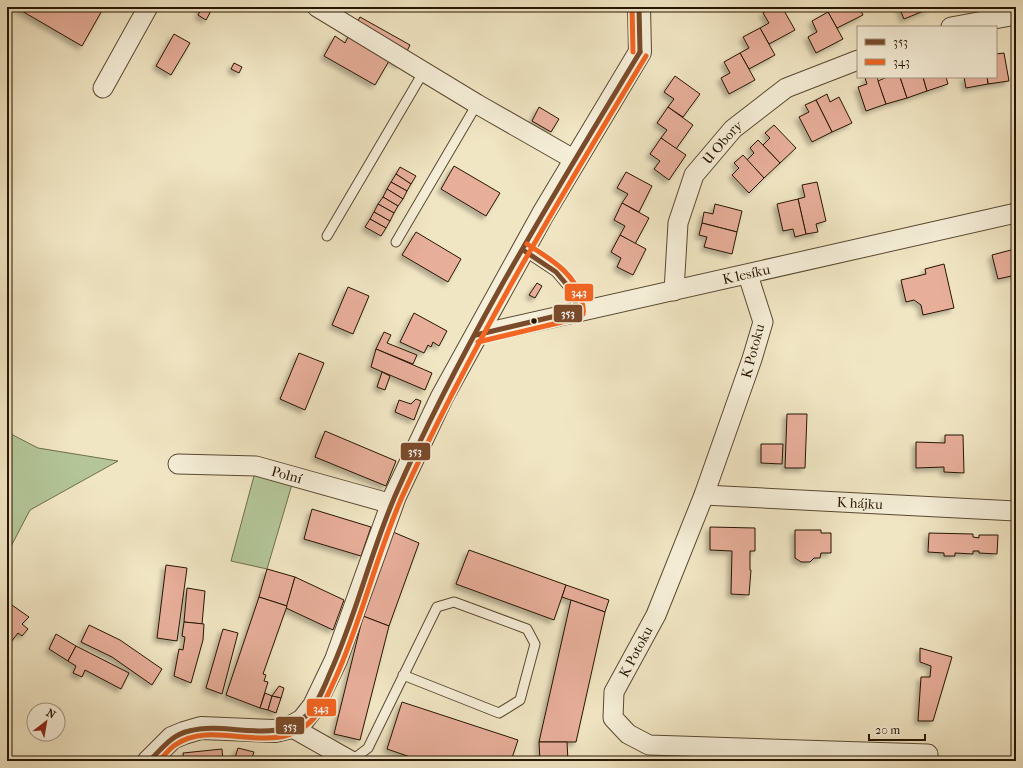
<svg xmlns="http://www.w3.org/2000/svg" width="1023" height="768" font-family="'IM FELL French Canon',serif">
<defs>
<filter id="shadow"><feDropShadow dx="-3.5" dy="3.5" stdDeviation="2" flood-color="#0004"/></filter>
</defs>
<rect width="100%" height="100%" fill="#f1e6c4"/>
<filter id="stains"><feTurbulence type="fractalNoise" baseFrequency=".005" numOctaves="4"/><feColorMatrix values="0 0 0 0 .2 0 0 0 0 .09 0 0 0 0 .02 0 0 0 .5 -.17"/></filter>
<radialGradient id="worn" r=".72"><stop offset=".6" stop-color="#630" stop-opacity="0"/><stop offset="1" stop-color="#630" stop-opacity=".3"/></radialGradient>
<g fill="#b4c699" stroke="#6e6e4c">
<polygon points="7,432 38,448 118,461 30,510 7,554"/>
<polygon points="252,470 293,481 267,569 231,561 254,476"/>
</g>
<g fill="#e7ae9a" stroke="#271500" filter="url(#shadow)">
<polygon points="15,7 104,7 82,46"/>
<polygon points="202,7 212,9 206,20 198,15"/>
<polygon points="773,7 782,7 795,30 769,44 760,28 769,23 763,13"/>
<polygon points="838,7 859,7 863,15 837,28 828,12"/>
<polygon points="899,7 930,7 931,8 904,19"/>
<polygon points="828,12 843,39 816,53 808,37 817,32 812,21"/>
<polygon points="360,17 410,45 400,65 350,36"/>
<polygon points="760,28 775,55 749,69 740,53 749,48 743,37"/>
<polygon points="174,34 190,43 171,75 156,66"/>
<polygon points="335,36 345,43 348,37 389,61 375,85 324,56"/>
<polygon points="740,53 755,80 729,94 721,78 730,73 724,62"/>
<polygon points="1004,53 1009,81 988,84 987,77 996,77 996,54"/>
<polygon points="234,63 242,67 239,73 231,69"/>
<polygon points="675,76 700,94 683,117 668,107 674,99 664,92"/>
<polygon points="868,77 877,77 886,104 866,111 858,87 867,84 865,78"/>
<polygon points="887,77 900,77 907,98 886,104 878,81"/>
<polygon points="900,77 923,77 927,91 907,98"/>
<polygon points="923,77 946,77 948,84 927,91"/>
<polygon points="964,77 987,77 988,84 966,88"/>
<polygon points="827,94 830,102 839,97 852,123 832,132 816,100"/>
<polygon points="816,100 832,132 812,142 799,117 809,112 805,105"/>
<polygon points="539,107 559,119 551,132 532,121"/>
<polygon points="668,107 693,125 676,149 661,138 667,130 657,123"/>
<polygon points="774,125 796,148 780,163 763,145 770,138 765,133"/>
<polygon points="661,138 686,155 669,180 654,169 660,161 650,154"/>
<polygon points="758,140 780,163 764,178 747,160 754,153 750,148"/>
<polygon points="743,155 764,178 749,193 732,175 739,168 734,163"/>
<polygon points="454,166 500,193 486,216 441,189"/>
<polygon points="400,167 416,176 411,184 396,174"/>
<polygon points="626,172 652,186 639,212 622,203 628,194 617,188"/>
<polygon points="396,174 411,184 407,191 391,182"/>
<polygon points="391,182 407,191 403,199 387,189"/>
<polygon points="817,182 826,221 816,224 818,232 806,234 798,199 805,197 802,185"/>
<polygon points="387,189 403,199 398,206 383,197"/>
<polygon points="383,197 398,206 394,213 378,204"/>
<polygon points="798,199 806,234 795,237 793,229 783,231 777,204"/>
<polygon points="622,203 649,218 635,244 620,235 625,226 614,220"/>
<polygon points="378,204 394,213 390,221 374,212"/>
<polygon points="715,204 742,211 737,232 702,223 704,212 713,214"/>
<polygon points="374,212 390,221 386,228 370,219"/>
<polygon points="370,219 386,228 381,236 365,227"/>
<polygon points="702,223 737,232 732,254 704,247 707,237 699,235"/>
<polygon points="416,232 461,259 448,282 402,255"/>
<polygon points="620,235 646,249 633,275 617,267 621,258 611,252"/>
<polygon points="1011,250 1016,251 1016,275 998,279 992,255"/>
<polygon points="944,264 954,308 923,315 921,305 914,300 906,302 901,280 926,274 925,269"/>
<polygon points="537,283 542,286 535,298 529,295"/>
<polygon points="348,287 369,296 353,334 332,325"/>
<polygon points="414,313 447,331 439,346 433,342 431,347 428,345 424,353 400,342"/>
<polygon points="384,332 391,335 387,343 417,355 413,364 376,349"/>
<polygon points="376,349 432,373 425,390 371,367"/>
<polygon points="299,353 324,363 305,410 280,399"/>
<polygon points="382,372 390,376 385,390 377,387"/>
<polygon points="416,399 421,401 414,420 395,412 399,400 411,404"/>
<polygon points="787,414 807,414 805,468 785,468"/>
<polygon points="325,431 396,461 386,486 315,457"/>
<polygon points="945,435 963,435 964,473 944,472 944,467 916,468 916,442 945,443"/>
<polygon points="761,444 783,444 782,464 761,463"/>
<polygon points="312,509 371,527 361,556 304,539"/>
<polygon points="710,527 755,528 755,551 750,551 750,570 751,570 749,595 731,594 732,551 710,550"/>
<polygon points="795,530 821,530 821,533 831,533 831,553 821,553 820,558 814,558 810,562 801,562 795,558"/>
<polygon points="393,532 419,543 389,626 363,616"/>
<polygon points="929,533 973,534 973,537 979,538 979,535 998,535 997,554 979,553 979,551 973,551 973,554 955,553 955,556 944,556 944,553 928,552"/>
<polygon points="469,550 566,585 554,620 456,584"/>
<polygon points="166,565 187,568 177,641 157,638"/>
<polygon points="267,569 295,577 287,606 259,597"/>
<polygon points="295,577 344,600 333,630 286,608"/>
<polygon points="566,585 609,600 605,612 562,597"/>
<polygon points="187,588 205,591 202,624 184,622"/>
<polygon points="259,597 287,606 263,674 266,675 264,681 268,682 260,708 226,695"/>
<polygon points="571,600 605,612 576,742 539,742"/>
<polygon points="9,603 29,617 22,624 28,629 22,636 18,633 7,647 7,606"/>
<polygon points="363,616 389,626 360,740 334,734"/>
<polygon points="184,622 204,624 203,640 191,683 174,676 179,649 183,650 185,637 182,636"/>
<polygon points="89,625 120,640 162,669 152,685 112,657 81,642"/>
<polygon points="223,629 238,633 222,694 206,688"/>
<polygon points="56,634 76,646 68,661 49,649"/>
<polygon points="76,646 129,673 121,689 85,670 82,677 73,673 76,666 68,661"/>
<polygon points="920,648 952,657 933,721 918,721 921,677 930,677 931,666 920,662"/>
<polygon points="279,686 284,688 281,698 272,696"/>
<polygon points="265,693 272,696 268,710 260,708"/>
<polygon points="272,696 281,698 276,713 268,710"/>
<polygon points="402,702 518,740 511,761 422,761 387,749"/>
<polygon points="539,742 567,742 568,761 540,761"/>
<polygon points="238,748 254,752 251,761 234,761"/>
<polygon points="222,749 223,761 184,761 183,753"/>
</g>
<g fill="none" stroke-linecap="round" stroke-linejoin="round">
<g stroke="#5a4931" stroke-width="11">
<g id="service">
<polyline points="327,236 424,71"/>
<polyline points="396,242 477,104"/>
<polyline points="523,250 556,272 573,292 577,311"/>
<polyline points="351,761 368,748 437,607 454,602 527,629 535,644 520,700 499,713 403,675"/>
</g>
</g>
<g stroke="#5a4931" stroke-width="21">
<g id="minor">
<polyline points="317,7 477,104 575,160"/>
<polyline points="951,27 1016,15"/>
<polyline points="103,88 148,7"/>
<polyline points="748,275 763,322 752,359 704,495 656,615 614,692 613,718 628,734 649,745 928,754 928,761"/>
<path id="s1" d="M 674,291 L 678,223 L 694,175 L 733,129 L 786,88 L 858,60"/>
<path id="s2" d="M 476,335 L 1016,213"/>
<path id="s3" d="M 178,464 L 256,466 L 392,504"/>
<path id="s4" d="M 704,495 L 1016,511"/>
<polyline points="291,727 351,761"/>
</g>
</g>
<g stroke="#5a4931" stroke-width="24">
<polyline id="tertiary" points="149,761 172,738 184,733 201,728 275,731 291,727 303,720 314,706 336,660 395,496 442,397 543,214 640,52 639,7"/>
</g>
<use href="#service" stroke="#f6efd9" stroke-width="9"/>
<use href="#minor" stroke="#f6efd9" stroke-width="19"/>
<use href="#tertiary" stroke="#f6efd9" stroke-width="22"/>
<g stroke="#f6efd9" stroke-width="8">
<g id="bus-1">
<polyline points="639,7 640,52"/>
<polyline points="476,335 577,311 573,292 556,272 523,250"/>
<path d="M 149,761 C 162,749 171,735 189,731 C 228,720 276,747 308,714 C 318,703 324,687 330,673 C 356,616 370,554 395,496 C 463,341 553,196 640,52"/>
</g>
</g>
<g stroke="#f6efd9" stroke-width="8">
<g id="bus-2">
<polyline points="632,7 633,52"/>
<path d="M 478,342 L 579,318 L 583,314 C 584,310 583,306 582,302 C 576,273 550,259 527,244"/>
<path d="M 159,761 C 164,756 169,749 175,745 C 216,716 275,762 314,718 C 324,707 329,691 336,677 C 362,619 376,556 402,497 C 472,344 559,199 646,56"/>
</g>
</g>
<use href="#bus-1" stroke="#7a4b2a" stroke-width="5"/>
<use href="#bus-2" stroke="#f26522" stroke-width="5"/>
</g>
<circle fill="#271500" stroke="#f6efd9" stroke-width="1.5" cx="534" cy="321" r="3.5"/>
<g text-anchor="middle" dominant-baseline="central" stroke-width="3" stroke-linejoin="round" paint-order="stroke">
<g font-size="14" fill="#271500" stroke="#f6efd9">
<text stroke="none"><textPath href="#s1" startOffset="162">U Obory</textPath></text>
<text stroke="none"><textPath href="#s2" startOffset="277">K lesíku</textPath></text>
<text transform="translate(753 351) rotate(-75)">K Potoku</text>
<text stroke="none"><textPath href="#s3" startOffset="110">Polní</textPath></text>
<text stroke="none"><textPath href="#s4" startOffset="156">K hájku</textPath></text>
<text transform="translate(636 652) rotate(-62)">K Potoku</text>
</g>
</g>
<g stroke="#f6efd9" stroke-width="1.5">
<rect x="564" y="283" width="30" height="19" rx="4" fill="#f26522"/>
<rect x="553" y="304" width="30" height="19" rx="4" fill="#7a4b2a"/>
<rect x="400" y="442" width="31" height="19" rx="4" fill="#7a4b2a"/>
<rect x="306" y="698" width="31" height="19" rx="4" fill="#f26522"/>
<rect x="275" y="716" width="30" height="19" rx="4" fill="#7a4b2a"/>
</g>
<g font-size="11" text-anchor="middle" font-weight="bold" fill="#fff">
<text x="579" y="296">343</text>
<text x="568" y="317">353</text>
<text x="415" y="455">353</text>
<text x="321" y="712">343</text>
<text x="290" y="730">353</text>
</g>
<rect width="1023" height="768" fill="none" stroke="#f1e6c4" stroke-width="24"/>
<rect x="8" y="8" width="1007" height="752" fill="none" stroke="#271500" stroke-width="2"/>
<rect x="12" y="12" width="999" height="744" fill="none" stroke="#271500"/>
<rect x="857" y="26" width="140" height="52" fill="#f6efd9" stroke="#a39882"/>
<rect x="865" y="39" width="20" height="6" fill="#7a4b2a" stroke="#a39882"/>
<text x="893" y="46" font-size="12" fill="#271500">353</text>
<rect x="865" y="59" width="20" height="6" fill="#f26522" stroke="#a39882"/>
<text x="893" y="66" font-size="12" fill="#271500">343</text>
<g transform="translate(46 722) rotate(31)"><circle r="19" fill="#f6efd9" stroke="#a39882"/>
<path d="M0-3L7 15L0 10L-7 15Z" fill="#8f2418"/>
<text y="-6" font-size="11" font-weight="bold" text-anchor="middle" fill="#271500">N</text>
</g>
<path d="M869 734v6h56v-6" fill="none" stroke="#271500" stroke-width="2"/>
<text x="875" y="734" font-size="12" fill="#271500" stroke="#f6efd9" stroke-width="3" paint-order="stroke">20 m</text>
<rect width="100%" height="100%" filter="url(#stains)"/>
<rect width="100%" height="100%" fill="url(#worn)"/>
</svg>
